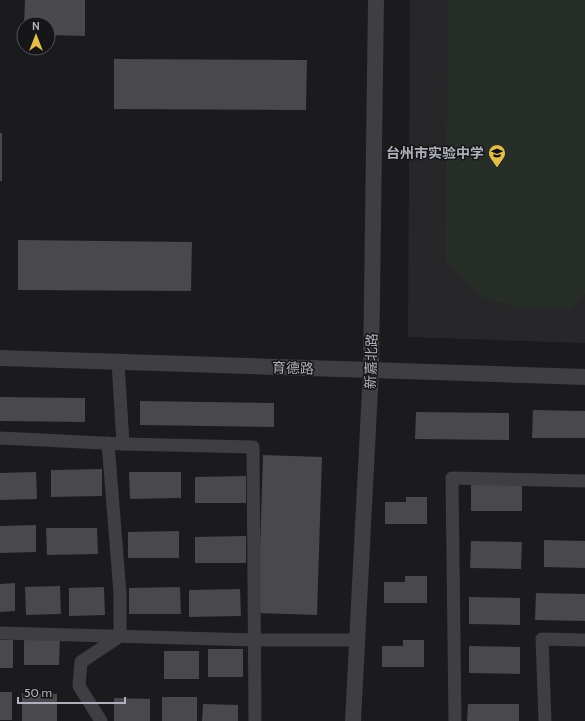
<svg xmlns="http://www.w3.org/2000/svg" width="585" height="721" font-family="Cabin,'Noto Sans SC',sans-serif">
<rect width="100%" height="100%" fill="#1b1b1d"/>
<polygon fill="#27272a" points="410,0 585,0 585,343 408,337"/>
<polygon fill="#272e28" points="448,0 585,0 585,294 572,308 523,309 480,296 446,261"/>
<g fill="#48484d">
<polygon points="25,0 85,0 85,36 48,35 48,24 24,24"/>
<polygon points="114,59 307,60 306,110 114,109"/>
<rect x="0" y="133" width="2" height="48"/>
<polygon points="18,240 192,242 191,291 18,290"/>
<polygon points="0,397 85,398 85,422 0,421"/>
<polygon points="140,401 274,403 274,427 140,425"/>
<polygon points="533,410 585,411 585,438 532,438"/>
<polygon points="416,412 509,413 509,440 415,439"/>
<polygon points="263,455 322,457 317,615 258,613"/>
<polygon points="102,469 102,496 51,497 51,470"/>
<polygon points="36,472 37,499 0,500 0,473"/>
<polygon points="129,472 181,472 181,498 130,499"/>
<polygon points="246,476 246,503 195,503 195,477"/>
<polygon points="471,484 522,485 522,511 471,511"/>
<polygon points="406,497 427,497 427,524 385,524 385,502 406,502"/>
<polygon points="36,525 36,552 0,553 0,526"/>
<polygon points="46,528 97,528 98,554 47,555"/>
<polygon points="179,531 179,558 128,558 128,532"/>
<polygon points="246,536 246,563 195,563 195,537"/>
<polygon points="544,540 585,541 585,568 544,567"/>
<polygon points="471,541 522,542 521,569 470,568"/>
<polygon points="405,576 427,576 427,603 384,603 384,582 405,582"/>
<polygon points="15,583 15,611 0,612 0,584"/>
<polygon points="60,586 61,614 26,615 25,587"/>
<polygon points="104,587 105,615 69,616 69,588"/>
<polygon points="180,587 181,614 129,614 129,588"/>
<polygon points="240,589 241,616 189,617 189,590"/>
<polygon points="536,593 585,594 585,621 535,620"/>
<polygon points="469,597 520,598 520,625 469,624"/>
<polygon points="24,637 60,637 59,665 24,665"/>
<rect x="0" y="640" width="13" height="28"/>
<polygon points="403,640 424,640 424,667 382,667 382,646 403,646"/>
<polygon points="469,646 520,647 520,674 469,673"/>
<rect x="208" y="649" width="35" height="28"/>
<rect x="164" y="651" width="35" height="28"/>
<rect x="0" y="692" width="12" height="28"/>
<polygon points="22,693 57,694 57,721 22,721"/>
<rect x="162" y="697" width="35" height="24"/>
<polygon points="114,698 150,699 150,721 114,721"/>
<polygon points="203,704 238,705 238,721 202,721"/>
<polygon points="468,704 519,704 519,721 467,721"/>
</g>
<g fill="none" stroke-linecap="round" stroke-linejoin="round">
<g stroke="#3e3e43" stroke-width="13">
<polyline points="0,438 123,444 118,362"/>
<polyline points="123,444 253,447 255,721"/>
<polyline points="0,633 255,640 357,640"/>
<polyline points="101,721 79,686 81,662 120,636 120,593 108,443"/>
<polyline points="455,721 452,478 585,481"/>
<polyline points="545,721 542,639 585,640"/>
</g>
<g stroke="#3e3e43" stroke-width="16">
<polyline points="0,358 585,377"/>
<polyline points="353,721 371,370 376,0"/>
</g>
</g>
<defs>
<g id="school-pin" transform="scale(0.9)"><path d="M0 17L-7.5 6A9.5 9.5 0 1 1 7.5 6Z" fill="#e3be4c" stroke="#161618"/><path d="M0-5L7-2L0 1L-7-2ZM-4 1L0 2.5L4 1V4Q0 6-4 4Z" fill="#111"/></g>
</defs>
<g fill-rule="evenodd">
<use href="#school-pin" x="497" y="153"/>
</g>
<g text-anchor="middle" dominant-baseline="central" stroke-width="3" stroke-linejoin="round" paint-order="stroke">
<g font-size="14" font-weight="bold" fill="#aeb1bb" stroke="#161618" text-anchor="end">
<text x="484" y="153">台州市实验中学</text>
</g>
<g font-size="14" fill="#aeb1bb" stroke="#161618">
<text transform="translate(371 361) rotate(-88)">新嘉北路</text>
<text transform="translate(293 368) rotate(2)">育德路</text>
</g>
</g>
<g transform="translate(36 36)"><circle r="19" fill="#161618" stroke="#535459"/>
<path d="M0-3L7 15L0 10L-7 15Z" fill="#e3be4c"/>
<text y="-6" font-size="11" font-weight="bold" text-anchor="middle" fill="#aeb1bb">N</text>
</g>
<path d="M18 697v6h107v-6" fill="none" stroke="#aeb1bb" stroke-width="2"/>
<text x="24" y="697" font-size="12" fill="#aeb1bb" stroke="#161618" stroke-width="3" paint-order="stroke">50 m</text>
</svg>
